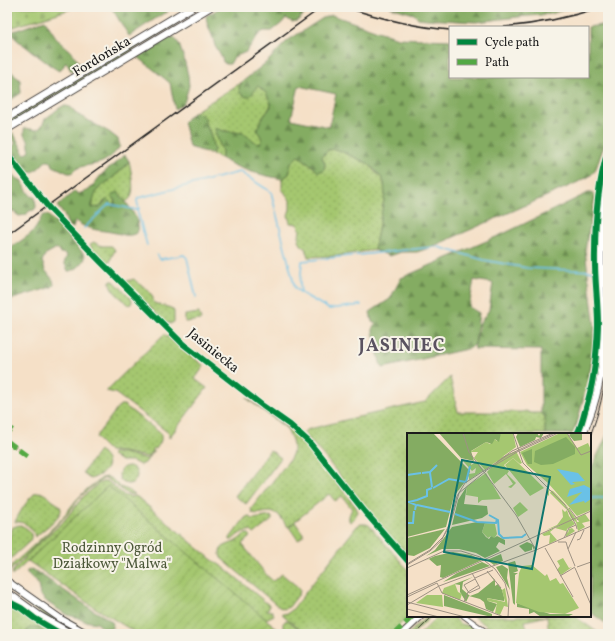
<svg xmlns="http://www.w3.org/2000/svg" width="615" height="641" font-family="Vollkorn,serif">
<defs>
<pattern id="grass-dots" width="8" height="8" patternUnits="userSpaceOnUse"><rect width="8" height="8" fill="#a5c770"/><path d="M2 2h.1M6 6h.1" fill="none" stroke="#8daa60" stroke-width="1.8" stroke-linecap="round"/></pattern>
<pattern id="forest-firs" width="22" height="20" patternUnits="userSpaceOnUse"><rect width="22" height="20" fill="#84ac62"/><path d="M5 1l3.5 6h-7zM16 11l3.5 6h-7z" fill="#6b8b50"/></pattern>
<pattern id="cemetery-stones" width="16" height="16" patternUnits="userSpaceOnUse"><rect width="16" height="16" fill="#a5c770"/><path d="M2 7V4a2 2 0 0 1 4 0v3zM10 15v-3a2 2 0 0 1 4 0v3z" fill="#8daa60"/></pattern>
<pattern id="garden-furrows" width="10" height="10" patternUnits="userSpaceOnUse"><rect width="10" height="10" fill="#a5c770"/><path d="M-1 1l2-2M0 10L10 0M9 11l2-2" fill="none" stroke="#8daa60"/></pattern>
</defs>
<rect width="100%" height="100%" fill="#f7f3e8"/>
<filter id="ink" filterUnits="userSpaceOnUse"><feTurbulence type="fractalNoise" baseFrequency=".025" numOctaves="2"/><feDisplacementMap in="SourceGraphic" scale="8" xChannelSelector="R" yChannelSelector="G"/><feConvolveMatrix kernelMatrix="1 2 1 2 8 2 1 2 1" color-interpolation-filters="sRGB"/></filter>
<filter id="wash" filterUnits="userSpaceOnUse"><feTurbulence type="fractalNoise" baseFrequency=".012" numOctaves="4" result="noise"/><feDisplacementMap in="SourceGraphic" scale="16" xChannelSelector="R" yChannelSelector="G"/><feGaussianBlur stdDeviation="0.9" result="paint"/><feColorMatrix in="noise" values="0 0 0 0 0 0 0 0 0 0 0 0 0 0 0 0 0 1.4 0 .05"/><feComposite in="paint" operator="in"/></filter>
<g filter="url(#wash)">
<rect width="100%" height="100%" fill="#f5e0c7"/>
<g fill="url(#grass-dots)" stroke="#607246">
<polygon points="180,17 176,24 7,126 7,121"/>
<path d="M 242,82 L 239,88 L 252,94 L 254,89 L 258,86 L 266,93 L 271,103 L 270,107 L 261,120 L 262,142 L 258,144 L 243,133 L 224,131 L 216,134 L 222,151 L 222,159 L 212,154 L 214,149 C 212,144 212,138 210,133 C 207,125 200,118 194,112 Z"/>
<path d="M 336,149 L 369,164 L 375,172 L 381,177 L 384,182 L 385,195 L 374,250 L 336,256 L 308,257 L 305,248 C 297,243 299,237 300,229 L 297,224 L 290,223 L 288,215 L 290,209 L 290,200 L 282,189 L 282,179 L 289,174 L 291,163 L 298,156 C 306,160 312,165 318,172 L 325,163 L 322,157 L 328,150 Z"/>
<path d="M 129,161 C 131,169 135,191 131,197 C 130,199 128,200 126,202 L 118,192 L 113,205 L 104,201 L 100,208 L 92,208 L 94,197 L 98,189 L 111,179 L 124,168 Z"/>
<polygon points="93,242 102,246 112,246 115,250 112,256 110,262 105,262 95,253 90,245"/>
<path d="M 134,279 C 139,285 147,287 151,294 C 153,296 153,300 154,303 L 171,308 L 174,311 L 174,322 L 170,324 L 162,320 L 153,310 L 126,284 L 127,281 Z"/>
<path d="M 110,281 L 114,281 L 130,297 L 132,301 L 131,304 L 129,305 C 122,298 109,291 110,281 Z"/>
<polygon points="199,313 201,320 185,322 185,315"/>
<polygon points="164,334 180,347 204,366 195,379 207,388 169,438 169,434 166,431 115,393 106,391"/>
<polygon points="450,377 458,412 522,412 526,411 530,413 541,413 545,416 545,434 408,434 408,557 403,549 396,545 378,524 328,461 307,437 304,432 306,430 349,419 425,402"/>
<path d="M 246,398 L 247,398 L 288,428 L 304,441 L 356,507 L 358,512 L 353,520 L 350,522 C 347,518 350,513 352,509 L 342,496 L 335,501 L 329,494 L 288,527 L 277,513 L 276,514 C 268,509 260,516 252,513 L 251,509 L 290,459 L 293,452 L 293,446 L 292,440 L 286,428 Z"/>
<path d="M 120,405 L 124,405 L 160,433 C 163,440 160,443 156,449 L 154,448 L 147,457 L 123,452 L 109,451 L 96,438 L 97,435 Z"/>
<polygon points="154,450 145,463 141,465 138,464 132,461 121,461 111,454 112,453 123,453 147,459"/>
<polygon points="270,450 281,458 246,504 235,496"/>
<path d="M 99,451 C 115,463 107,473 91,479 L 87,477 L 83,472 Z"/>
<circle cx="128" cy="475" r="9"/>
<polygon points="107,477 112,479 120,487 128,490 135,495 127,494 106,478 103,479 89,489 81,496 69,512 58,524 29,552 10,571 11,567 13,564 59,522 77,499 87,489 102,478"/>
<polygon points="105,481 107,481 125,496 135,497 136,496 211,559 226,569 270,606 267,610 272,611 274,615 266,619 261,616 108,486 12,576 12,572 33,549 63,522 84,496 98,484"/>
<path d="M 40,492 C 45,494 49,497 53,501 C 56,503 61,505 61,510 C 61,517 41,532 35,537 C 33,527 24,521 15,522 C 18,515 27,500 34,494 C 36,492 36,493 40,492 Z"/>
<path d="M 248,516 L 253,519 L 271,516 L 272,518 L 272,520 L 254,534 L 251,531 C 243,530 238,535 232,540 L 230,540 L 230,538 L 245,518 Z"/>
<polygon points="361,524 366,524 369,525 408,570 408,616 409,616 390,634 303,634 304,633 282,614 288,613 292,610 357,526"/>
<path d="M 19,525 C 28,527 35,534 29,542 L 7,562 L 7,543 L 13,527 Z"/>
<path d="M 245,534 L 249,534 L 251,536 L 242,544 L 269,578 L 270,578 L 273,581 L 282,574 L 299,588 L 300,591 L 299,594 L 289,607 L 284,609 L 279,607 L 221,558 C 217,546 226,546 234,542 C 238,540 242,537 245,534 Z"/>
<polygon points="7,584 44,612 58,621 84,634 77,634 54,622 32,607 7,588"/>
<polygon points="7,601 21,608 34,618 61,634 7,634"/>
<polygon points="427,616 432,616 413,634 408,634"/>
<polygon points="438,616 453,616 460,624 476,627 485,634 420,634"/>
<polygon points="473,616 547,616 525,621 528,634 498,634"/>
<polygon points="547,616 574,616 600,634 549,634"/>
<polygon points="286,620 289,621 303,633 302,634 292,634 283,627 283,623"/>
</g>
<g fill="url(#forest-firs)" stroke="#50643f" fill-rule="evenodd">
<polygon points="111,7 165,7 168,12 161,15 129,36"/>
<polygon points="221,7 313,7 297,21 292,22 286,18 282,23 272,31 264,31 259,34 246,52 234,57 230,64 226,64 223,62 222,58 215,46 213,38 207,23 206,16"/>
<polygon points="390,7 572,7 551,14 518,17 476,22 427,19 418,18 414,14"/>
<path d="M 332,15 L 398,38 L 450,40 L 450,77 L 588,77 L 588,27 L 608,24 L 608,135 L 595,171 L 590,176 L 574,184 L 429,248 L 417,252 L 401,252 L 390,256 L 374,250 L 385,195 L 384,182 L 381,177 L 369,164 L 336,149 L 328,150 L 322,157 L 325,163 L 324,170 L 318,172 C 312,165 306,160 298,156 L 291,163 L 289,174 L 282,179 C 261,175 240,170 222,159 L 222,151 L 216,134 L 215,128 L 224,131 L 243,133 L 258,144 L 262,142 L 261,137 L 257,130 L 261,120 L 270,108 L 271,103 L 266,93 L 258,86 C 252,91 254,96 246,97 L 240,93 L 239,88 L 242,82 L 268,61 L 287,41 L 323,18 ZM 299,86 L 336,94 L 329,127 L 291,119 Z"/>
<polygon points="45,20 57,39 71,51 81,66 71,71 66,62 63,67 59,71 51,66 16,39 11,32 31,25"/>
<polygon points="174,37 179,44 184,59 188,75 189,86 184,103 175,109 170,83 138,57 159,44 167,38"/>
<polygon points="10,70 20,80 21,93 12,99 7,97 7,71"/>
<path d="M 63,106 C 69,106 73,107 75,113 L 109,132 L 118,139 L 120,146 C 115,154 105,163 95,164 C 87,166 76,166 72,173 L 68,173 L 53,166 L 52,163 L 49,161 L 46,161 C 39,167 36,173 27,173 C 21,166 13,158 10,149 L 15,144 L 15,142 L 10,136 L 11,134 L 14,133 L 15,136 L 22,149 L 22,151 L 25,154 L 28,153 L 30,150 C 27,143 32,143 24,135 L 24,130 L 25,128 L 36,130 L 40,128 L 43,124 L 45,119 L 53,113 L 58,109 Z"/>
<path d="M 194,112 L 200,114 L 205,118 C 205,125 206,125 209,131 C 212,137 212,143 214,149 L 212,154 L 189,147 L 186,133 L 183,122 Z"/>
<path d="M 125,155 L 129,161 L 124,168 L 111,179 L 98,189 L 94,197 L 92,208 L 100,207 L 107,199 L 113,205 L 115,201 L 112,195 L 118,192 C 124,200 138,216 138,226 C 139,228 138,230 137,233 C 128,237 125,235 116,233 C 98,229 92,232 75,221 L 73,228 L 68,225 L 64,215 L 57,206 L 75,191 L 78,194 L 89,190 L 102,174 Z"/>
<polygon points="7,166 15,177 22,181 28,192 31,196 35,197 36,207 34,210 29,211 26,215 19,216 14,212 7,210"/>
<polygon points="588,193 592,193 595,198 585,250 595,328 591,367 577,424 572,434 545,434 545,417 541,413 541,350 474,349 480,323 489,310 493,283 474,280 469,307 479,313 475,344 471,348 383,368 380,363 373,332 373,327 376,324 372,322 370,312 390,299 401,278 505,233"/>
<path d="M 44,215 L 48,215 L 85,255 L 85,258 C 83,264 74,272 68,271 C 65,264 63,263 67,256 L 66,254 L 60,253 L 59,250 L 55,249 L 46,254 L 42,261 L 45,270 L 53,280 L 54,285 L 52,287 L 13,299 L 11,299 L 7,287 L 7,252 C 15,243 28,238 35,229 C 39,224 39,219 44,215 Z"/>
<polygon points="608,433 608,625 590,612 590,471"/>
<polygon points="31,569 37,572 93,610 107,618 113,623 112,628 109,629 103,628 97,623 84,621 76,617 67,615 47,602 40,595 38,585 36,581 31,578 26,573 27,571"/>
<polygon points="31,627 39,627 46,634 25,634 28,629"/>
</g>
<polygon fill="url(#cemetery-stones)" stroke="#607246" points="7,7 72,7 71,9 7,29"/>
<polygon fill="url(#garden-furrows)" stroke="#607246" points="108,486 262,616 284,634 138,634 92,606 28,561"/>
<polygon fill="#a5c770" stroke="#607246" points="295,522 304,535 298,540 289,527"/>
<g fill="none" stroke-linecap="round" stroke-linejoin="round">
<g stroke="#6ac1e7" stroke-width="1.5">
<polyline points="137,210 147,245"/>
<polyline points="84,228 109,204 137,210 139,209 137,201 138,198 240,172 271,192 295,288 301,293 329,309 361,305"/>
<polyline points="157,255 159,258 161,259 184,255 187,258 196,297"/>
<polyline points="301,293 300,285 302,261 434,247 438,247 484,260 527,268 593,271"/>
<polyline points="590,498 608,498"/>
</g>
</g>
</g>
<g filter="url(#ink)">
<g fill="none" stroke-linecap="round" stroke-linejoin="round">
<g stroke="#cab9a5" stroke-width="4.5" stroke-dasharray="4.5 2" stroke-linecap="butt">
<polyline points="7,433 12,427"/>
<polyline points="7,441 27,456"/>
</g>
<g stroke="#3d3936" stroke-width="6">
<g id="street">
<polyline points="7,154 49,208 100,261 183,344 263,406 290,425 309,442 365,512 408,561"/>
<polyline points="464,616 489,634"/>
</g>
</g>
<g stroke="#3d3936" stroke-width="8">
<g id="secondary">
<path d="M 583,434 C 593,411 600,388 602,363 C 604,344 603,325 602,305 C 601,262 599,219 608,177"/>
<polyline points="7,581 61,619 88,634"/>
<polyline points="7,592 39,615 72,634"/>
<polyline points="402,634 421,616"/>
</g>
</g>
<g stroke="#3d3936" stroke-width="9">
<g id="primary">
<polyline points="7,118 192,7"/>
<polyline points="7,129 210,7"/>
</g>
</g>
<use href="#street" stroke="#fff" stroke-width="4.5"/>
<use href="#secondary" stroke="#fff" stroke-width="6"/>
<use href="#primary" stroke="#fff" stroke-width="7"/>
<g stroke="#1c1c1c" stroke-width="1">
<path d="M 590,436 C 599,413 605,389 607,364 C 608,349 607,334 607,318 C 606,283 604,247 608,211"/>
<polyline points="415,634 433,616"/>
</g>
<g stroke="#1c1c1c" stroke-width="1.5">
<path d="M 345,7 C 379,18 414,27 450,30"/>
<path d="M 504,27 C 538,24 568,18 601,7"/>
<polyline points="7,235 322,7"/>
</g>
<g stroke="#52a943" stroke-width="5" stroke-dasharray="10 5" stroke-linecap="butt">
<polyline points="7,433 12,427"/>
<polyline points="7,441 27,456"/>
<polyline points="394,634 413,616"/>
</g>
<g stroke="#f7f3e8" stroke-width="8">
<g id="cycleway">
<polyline points="7,154 49,208 100,261 183,344 263,406 290,425 309,442 365,512 408,561"/>
<path d="M 577,434 C 581,427 583,419 585,411 C 594,383 597,354 598,325 C 598,300 594,276 595,252 C 595,218 598,183 608,150"/>
<polyline points="7,601 21,608 34,618 61,634"/>
</g>
</g>
<use href="#cycleway" stroke="#00873e" stroke-width="6"/>
</g>
</g>
<g text-anchor="middle" dominant-baseline="central" stroke-width="4" stroke-linejoin="round" paint-order="stroke">
<g font-size="14" fill="#1c1c1c" stroke="#f7f3e8">
<text transform="translate(102 57) rotate(-31)">Fordońska</text>
<text transform="translate(213 351) rotate(39)">Jasiniecka</text>
</g>
<g font-size="14" fill="#4c5839" stroke="#f7f3e8">
<text x="112" y="548">Rodzinny Ogród<tspan x="112" dy="16">Działkowy "Malwa"</tspan></text>
</g>
<g font-size="18" font-weight="bold" letter-spacing="1" fill="#5a5260" stroke="#f7f3e8">
<text x="402" y="346">JASINIEC</text>
</g>
</g>
<g transform="translate(407 433)">
<rect width="184" height="184" fill="#f5e0c7"/>
<path d="M 94,0 L 106,0 L 109,14 L 95,24 L 109,18 L 115,30 L 113,31 L 106,25 L 97,32 L 102,38 L 100,41 L 109,50 L 104,55 L 101,54 L 106,51 L 99,41 L 87,51 L 80,39 L 90,28 L 78,37 L 67,25 L 71,19 L 63,19 L 79,9 L 83,11 L 88,6 L 90,8 ZM 153,0 L 160,0 L 170,15 L 181,10 L 184,17 L 184,77 L 170,83 L 141,50 L 120,32 L 113,19 ZM 56,28 L 65,28 L 64,32 L 69,29 L 77,37 L 62,47 L 62,41 L 68,40 L 69,35 L 65,38 ZM 79,40 L 94,66 L 75,67 L 71,70 L 71,64 L 59,62 L 60,53 ZM 143,55 L 151,63 L 159,72 L 168,84 L 167,86 L 169,85 L 170,89 L 172,89 L 170,85 L 178,81 L 183,88 L 175,90 L 178,94 L 171,98 L 169,89 L 164,85 L 160,74 L 146,59 L 159,74 L 162,83 L 168,91 L 160,96 L 159,102 L 161,96 L 160,98 L 161,100 L 162,96 L 165,95 L 168,98 L 159,104 L 159,98 L 148,95 L 143,99 L 150,107 L 142,111 L 143,102 L 137,103 L 135,101 L 154,92 L 139,97 L 150,92 L 156,84 L 155,76 L 158,79 L 160,77 L 143,60 L 144,58 L 142,58 L 142,63 L 139,60 L 142,57 L 146,58 ZM 113,69 L 121,77 L 111,84 L 106,75 ZM 78,90 L 88,91 L 90,101 L 87,106 L 84,103 L 81,105 L 75,99 ZM 156,125 L 162,135 L 165,134 L 154,142 L 150,137 L 153,133 L 150,128 ZM 20,162 L 35,162 L 36,174 L 9,170 Z" fill="#a5c770"/>
<path d="M 0,0 L 26,0 L 63,38 L 61,45 L 47,63 L 39,94 L 0,104 ZM 32,0 L 94,0 L 92,9 L 88,6 L 85,11 L 79,9 L 64,18 L 67,28 L 54,25 ZM 111,0 L 130,0 L 132,3 L 134,0 L 142,0 L 137,0 L 134,5 L 129,4 L 128,7 L 113,14 L 109,4 ZM 165,0 L 175,0 L 175,7 L 167,8 L 162,2 ZM 159,4 L 168,14 L 168,21 L 146,31 L 134,32 L 127,29 L 128,18 ZM 125,16 L 125,31 L 121,31 L 115,20 ZM 60,53 L 57,71 L 80,73 L 81,81 L 75,85 L 45,92 L 51,67 ZM 70,89 L 78,90 L 75,99 L 79,104 L 82,106 L 84,103 L 87,105 L 90,103 L 98,107 L 98,112 L 92,109 L 89,114 L 93,118 L 78,125 L 69,120 L 52,116 L 35,116 L 19,123 L 28,117 L 45,94 ZM 38,96 L 23,115 L 7,123 L 0,122 L 0,105 ZM 120,109 L 125,111 L 128,114 L 127,117 L 125,113 L 125,117 L 118,119 L 112,113 ZM 46,119 L 64,122 L 75,127 L 36,145 L 33,144 L 34,132 L 30,133 L 22,126 L 15,129 L 28,123 ZM 94,121 L 96,128 L 87,132 L 80,127 ZM 108,128 L 111,138 L 106,140 L 111,140 L 108,142 L 108,172 L 106,170 L 101,130 ZM 75,129 L 83,133 L 36,149 L 50,140 ZM 95,132 L 101,136 L 100,145 L 103,157 L 89,134 ZM 80,139 L 88,147 L 88,153 L 91,151 L 95,157 L 97,164 L 97,168 L 80,165 L 81,168 L 90,171 L 86,179 L 79,176 L 77,169 L 73,166 L 62,163 L 59,169 L 53,159 L 53,152 L 47,151 L 34,156 L 66,144 L 56,149 L 55,156 L 63,163 L 71,160 L 87,147 ZM 37,162 L 85,181 L 85,184 L 37,173 ZM 110,170 L 143,181 L 166,181 L 160,184 L 134,184 L 127,179 L 122,181 L 122,176 L 110,174 Z" fill="#84ac62"/>
<path d="M 125,132 L 138,143 L 140,141 L 143,148 L 149,145 L 153,151 L 156,150 L 172,175 L 158,181 L 132,179 L 109,170 L 112,140 L 115,133 ZM 48,151 L 51,159 L 55,161 L 53,167 L 35,160 L 37,155 Z" fill="#a5c770"/>
<path d="M 106,25 L 126,44 L 137,55 L 123,63 L 98,32 ZM 98,155 L 101,174 L 97,173 L 93,182 L 88,180 L 90,170 L 81,168 L 80,165 L 98,169 L 95,157 Z" fill="#a5c770"/>
<path d="M 150,36 L 171,40 L 178,48 L 165,49 L 168,51 L 164,52 ZM 177,52 L 183,55 L 184,66 L 178,70 L 177,68 L 162,72 L 175,59 L 160,64 L 163,56 Z" fill="#6ac1e7"/>
<path fill="none" stroke="#6ac1e7" stroke-width="2" d="M 15,40 L 23,39 L 30,32M 23,40 L 25,54M 0,42 L 14,40M 26,55 L 42,46 L 59,49 L 63,33M 10,67 L 20,63 L 20,57 L 25,55M 10,72 L 43,79M 8,77 L 9,72 L 2,69 L 10,67M 48,81 L 70,89 L 89,90 L 90,86M 82,82 L 91,87 L 92,101 L 96,105 L 115,104 L 119,101M 0,90 L 6,90 L 7,78"/>
<path fill="none" stroke="#9e9283" stroke-width="1" d="M 56,0 L 62,19 L 109,82 L 129,117M 106,0 L 116,30 L 158,72 L 169,92M 160,0 L 174,22 L 184,18M 90,29 L 105,18 L 146,0M 78,38 L 110,19 L 151,0M 162,75 L 171,87M 157,105 L 162,95 L 169,92 L 170,96M 170,107 L 173,106 L 177,97M 151,109 L 159,109 L 161,116M 138,115 L 166,164M 0,131 L 23,117 L 36,104 L 43,90 L 50,63 L 58,50 L 101,22 L 148,0M 0,132 L 23,118 L 34,108 L 43,92 L 52,60 L 79,38M 168,133 L 161,116 L 169,99M 170,134 L 184,129M 0,135 L 37,118 L 54,118 L 73,124 L 88,136 L 98,150 L 102,166 L 101,184M 168,135 L 184,172M 80,138 L 94,155M 65,140 L 73,155 L 62,160 L 57,152 L 68,146M 153,143 L 168,134M 68,145 L 86,137M 0,162 L 184,78M 0,164 L 30,150 L 35,160 L 97,184M 0,169 L 58,184M 57,169 L 61,159 L 72,152M 0,172 L 32,153 L 129,117 L 184,93M 0,176 L 32,184"/>
<path fill="#0f766e" fill-opacity="0.15" stroke="#0f766e" stroke-width="2" d="M 55,27 L 143,44 L 125,136 L 37,119 Z"/>
<rect width="184" height="184" fill="none" stroke="#1c1c1c" stroke-width="2"/>
</g>
<rect width="615" height="641" fill="none" stroke="#f7f3e8" stroke-width="24"/>
<rect x="449" y="26" width="140" height="52" fill="#f7f3e8" stroke="#9f9d96"/>
<rect x="457" y="39" width="20" height="6" fill="#00873e" stroke="#9f9d96"/>
<text x="485" y="46" font-size="12" fill="#1c1c1c">Cycle path</text>
<rect x="457" y="59" width="20" height="6" fill="#52a943" stroke="#9f9d96"/>
<text x="485" y="66" font-size="12" fill="#1c1c1c">Path</text>
</svg>
